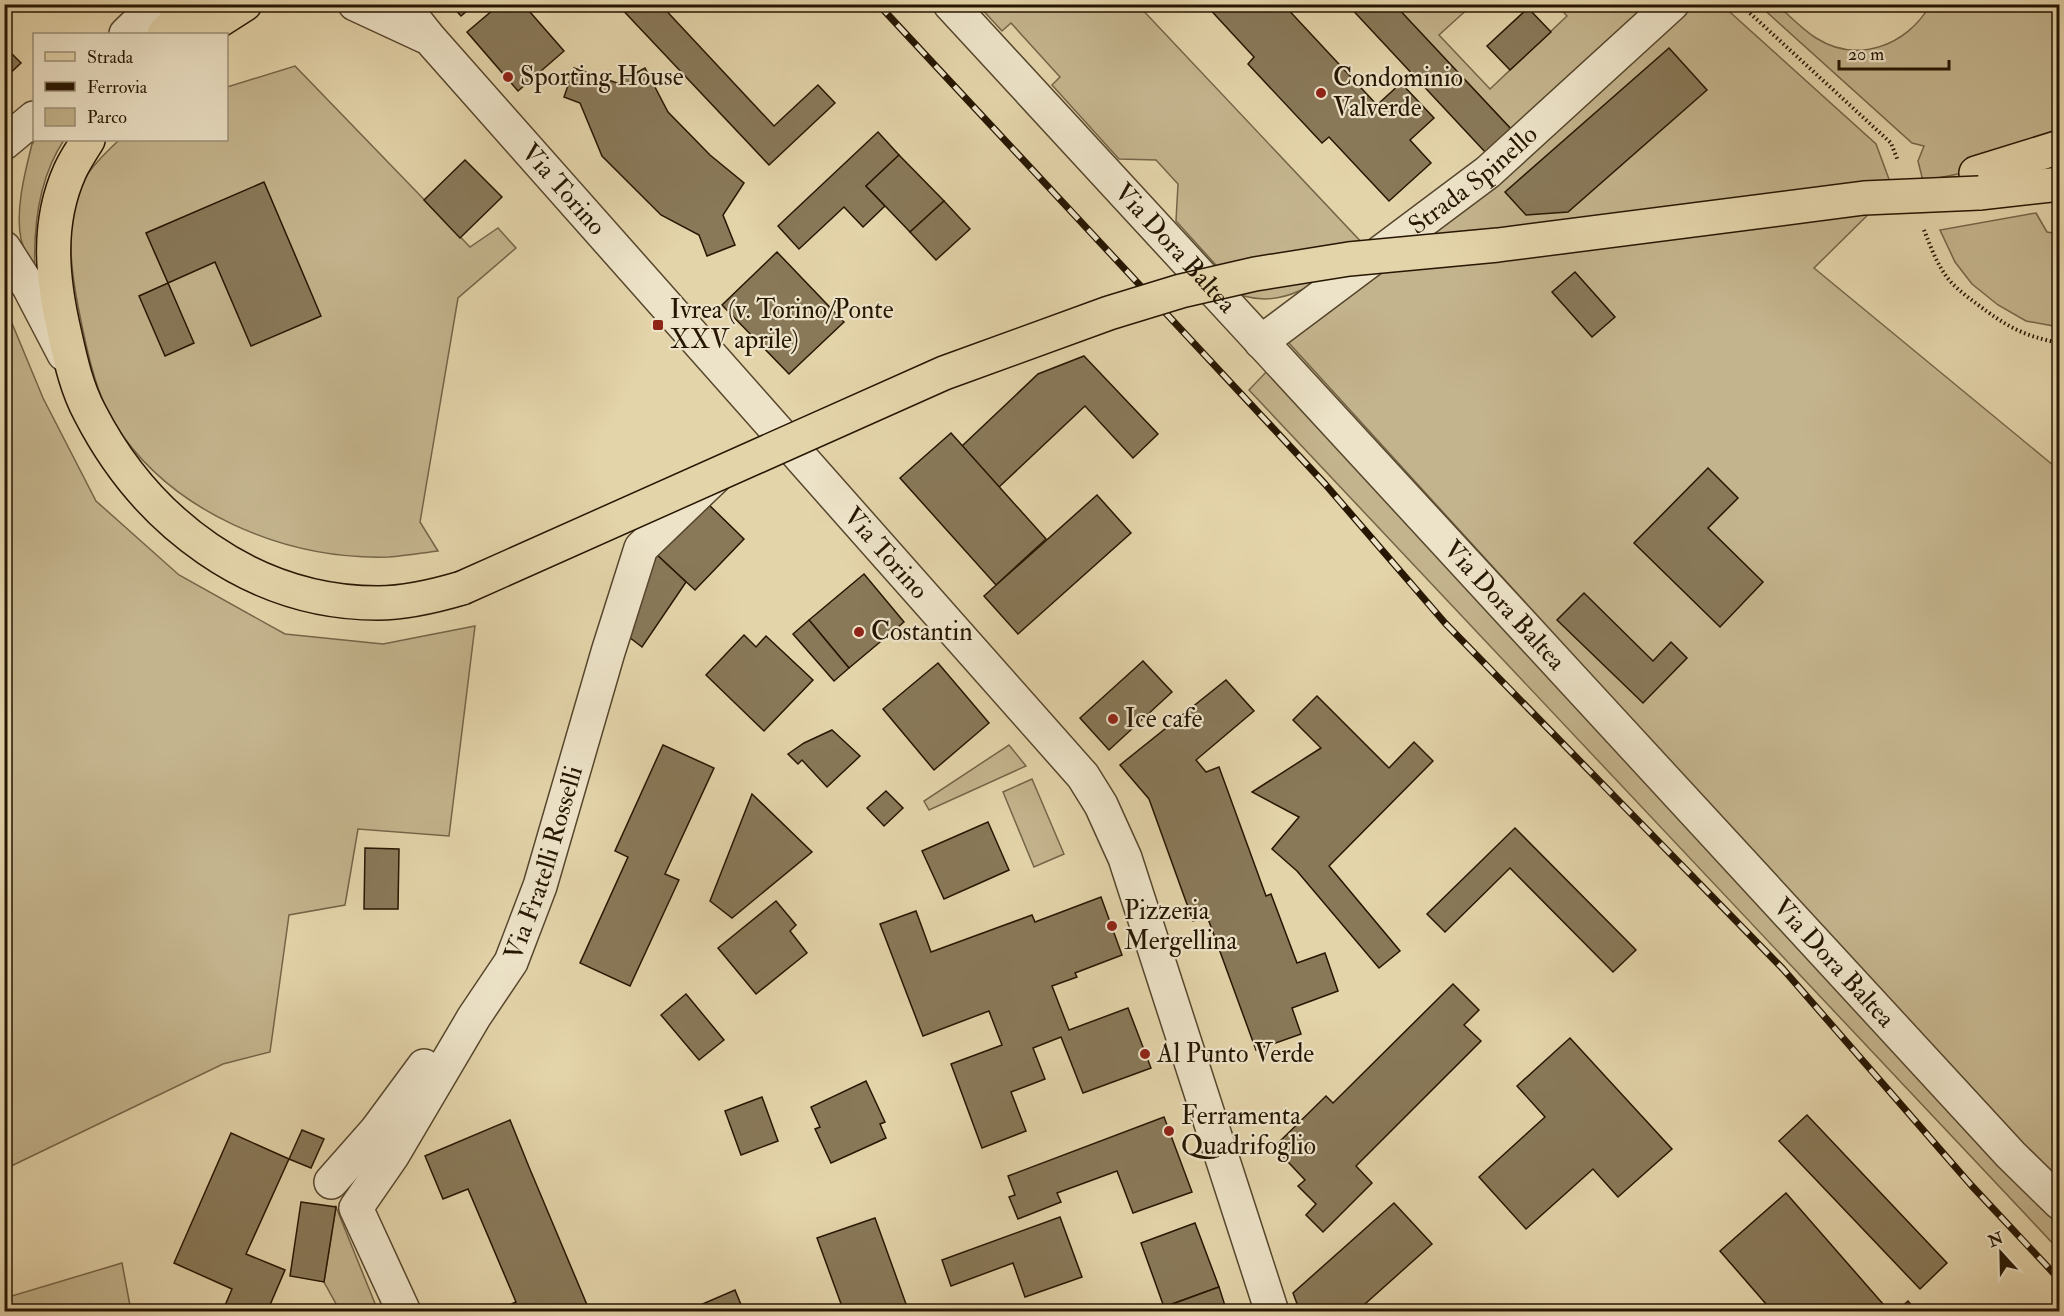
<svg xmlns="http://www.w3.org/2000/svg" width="2064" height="1316" font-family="'IM FELL Double Pica',serif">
<rect width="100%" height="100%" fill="#e4d4aa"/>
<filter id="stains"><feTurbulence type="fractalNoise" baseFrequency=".00333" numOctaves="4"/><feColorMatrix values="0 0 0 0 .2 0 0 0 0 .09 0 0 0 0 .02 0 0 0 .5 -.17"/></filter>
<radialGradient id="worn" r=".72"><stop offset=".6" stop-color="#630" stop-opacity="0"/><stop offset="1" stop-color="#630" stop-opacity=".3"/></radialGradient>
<g fill="#c4b48d" stroke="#756548" stroke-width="1.5">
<path d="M 978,5 L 1138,5 L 1365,246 C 1329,272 1292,310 1244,296 L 1176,221 L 1178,184 L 1156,160 L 1119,159 L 1052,85 L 1060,77 L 1011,23 L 1002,31 Z"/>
<polygon points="1394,5 1472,5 1439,35 1490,89 1567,16 1557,5 1650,5 1512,130"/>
<polygon points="1695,5 1722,5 1876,144 1893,190 1814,268 2059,470 2060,1165 2051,1174 1668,759 1288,342 1498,182"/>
<path d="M 1759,5 L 1777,5 C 1790,16 1802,29 1816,38 C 1857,64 1907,46 1930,5 L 2059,5 L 2059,137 L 1973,171 L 1923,181 L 1918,161 L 1924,146 L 1912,143 Z"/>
<path d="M 295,66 L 470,247 L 498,228 L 516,248 L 458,298 L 420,522 L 438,551 C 422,553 405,556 389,557 C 285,560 171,513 114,423 C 95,393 85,341 78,306 C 70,264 64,216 86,177 C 94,163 108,151 119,140 L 226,140 L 227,87 Z"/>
<path d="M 35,140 L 64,140 C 38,179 33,229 35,274 C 31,263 24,251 21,239 C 15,210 25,172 32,144 Z"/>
<polygon points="2036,213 2047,232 2059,234 2059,327 2026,321 1998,305 1972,284 1955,262 1940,230"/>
<polygon points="4,304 43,398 96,501 179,575 285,634 383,644 475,626 449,836 358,829 345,905 289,915 270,1052 223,1064 5,1169"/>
<polygon points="1268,370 2059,1215 2059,1250 1249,390"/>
<polygon points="1009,745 1026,766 929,810 924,801"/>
<polygon points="1032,779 1064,854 1034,867 1003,792"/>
<polygon points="336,1207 378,1311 340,1311 324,1282"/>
<polygon points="122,1263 131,1311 5,1311 5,1298"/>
</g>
<g fill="#897959" stroke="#261602" stroke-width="1.5">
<polygon points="450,4 475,4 461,16"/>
<polygon points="500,4 523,4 564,51 518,91 467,32"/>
<polygon points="617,4 660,4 774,126 818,85 835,103 769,165"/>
<polygon points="1205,4 1283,4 1377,105 1401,83 1434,118 1410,140 1431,163 1389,201 1329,137 1322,143 1248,64 1254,57"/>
<polygon points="1347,4 1394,4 1512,130 1486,153"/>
<polygon points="1528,8 1551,32 1510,70 1487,46"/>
<polygon points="4,46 21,63 4,79"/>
<polygon points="1669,48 1707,90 1568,212 1526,215 1505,192"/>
<polygon points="574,68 617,83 645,68 668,112 710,155 744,183 723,215 735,245 707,256 699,235 661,215 602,156 580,103 564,97"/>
<polygon points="878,132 899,155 866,186 885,206 863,227 844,207 799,249 778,226"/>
<polygon points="899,155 944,201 910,232 866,186"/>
<polygon points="465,160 502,197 460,238 424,200"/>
<polygon points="264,182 321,316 251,346 215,262 168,283 146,233"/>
<polygon points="944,201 970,229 936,260 910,232"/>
<polygon points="777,252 844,322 789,374 722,305"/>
<polygon points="1575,272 1615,317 1592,337 1552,292"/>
<polygon points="168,283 194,343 165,356 139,296"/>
<polygon points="1084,356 1158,434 1133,458 1085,406 999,487 962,446 1038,374"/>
<polygon points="951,433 1046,539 996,585 900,478"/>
<polygon points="1708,468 1738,498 1708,528 1763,582 1720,627 1634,543"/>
<polygon points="1097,495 1131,533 1018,634 984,596"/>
<polygon points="705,501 744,539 695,590 655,553"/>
<polygon points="655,553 686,582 642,647 629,637"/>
<polygon points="864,574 904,622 849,668 809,620"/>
<polygon points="1584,593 1653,661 1671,642 1687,658 1643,703 1557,620"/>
<polygon points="809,620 849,668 834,681 793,634"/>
<polygon points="744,635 756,647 766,636 813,680 764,731 706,675"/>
<polygon points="1143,661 1172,692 1109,750 1080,718"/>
<polygon points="938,663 989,723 934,770 883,709"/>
<polygon points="1226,680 1254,711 1196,760 1206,772 1219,767 1266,896 1271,894 1297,963 1325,953 1338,991 1292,1008 1301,1034 1256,1050 1207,916 1193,921 1149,799 1120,765"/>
<polygon points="1317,696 1389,768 1414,742 1433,761 1329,866 1400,951 1379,968 1297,871 1272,849 1299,817 1252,792 1321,748 1293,720"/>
<polygon points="832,730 860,756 827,787 802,760 798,764 788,754 804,743"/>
<polygon points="663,745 714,768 665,874 679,880 630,986 580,963 628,857 615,851"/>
<polygon points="886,791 903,808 884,826 867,808"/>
<polygon points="752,794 812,852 732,918 710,901"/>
<polygon points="988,822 1009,870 944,899 922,851"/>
<polygon points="1515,828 1636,950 1613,972 1510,868 1445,932 1427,914"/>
<polygon points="365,848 399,849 398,909 364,909"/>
<polygon points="1101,897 1122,955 1075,973 1077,977 1052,986 1069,1030 1128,1008 1151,1068 1083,1093 1061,1037 1033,1048 1045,1079 1011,1092 1026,1131 982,1148 951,1064 1002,1045 989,1011 923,1036 880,924 916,911 931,952 1032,915 1035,922"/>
<polygon points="776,901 796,925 790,931 807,953 756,994 718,948"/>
<polygon points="1453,984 1479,1010 1464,1025 1481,1041 1356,1166 1372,1183 1323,1232 1306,1215 1316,1204 1298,1186 1305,1180 1274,1147 1326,1096 1333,1103"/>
<polygon points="686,994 724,1040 699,1060 661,1015"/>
<polygon points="1570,1038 1672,1149 1618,1197 1593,1169 1526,1229 1479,1177 1545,1117 1517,1086"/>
<polygon points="866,1081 885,1122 880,1124 886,1138 831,1163 815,1129 820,1127 811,1107"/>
<polygon points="762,1097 778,1141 741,1155 725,1111"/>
<polygon points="1807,1115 1947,1263 1920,1289 1779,1141"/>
<polygon points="1164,1117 1192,1192 1133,1213 1117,1171 1057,1193 1061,1202 1018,1219 1009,1197 1015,1195 1008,1176"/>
<polygon points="510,1120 529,1167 590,1312 493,1312 516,1302 468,1189 443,1199 425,1156"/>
<polygon points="302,1130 324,1139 311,1168 289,1159"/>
<polygon points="231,1133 289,1159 246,1254 285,1270 267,1312 232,1312 224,1308 232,1289 174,1263"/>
<polygon points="1786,1193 1890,1312 1773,1312 1720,1251"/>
<polygon points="301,1202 336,1207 324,1282 290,1276"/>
<polygon points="1394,1203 1432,1244 1356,1312 1300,1312 1293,1293"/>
<polygon points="1060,1217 1082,1277 1025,1297 1013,1263 951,1286 942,1260"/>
<polygon points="875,1218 906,1304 885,1312 844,1312 817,1238"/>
<polygon points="1195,1223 1219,1287 1164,1307 1141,1243"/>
<polygon points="1219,1287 1227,1312 1166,1312 1164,1307"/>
<polygon points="735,1290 744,1312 684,1312"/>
<polygon points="1908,1301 1917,1312 1896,1312"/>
<polygon points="1100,1306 1102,1312 1085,1312"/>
</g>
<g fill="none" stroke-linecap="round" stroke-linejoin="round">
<g stroke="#56462c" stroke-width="36">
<g id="minor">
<polyline points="355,4 424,36"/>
<path id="s1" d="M 402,4 L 430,39 L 1083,776 L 1101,805 L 1125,858 L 1272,1312"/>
<path id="s2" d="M 950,4 L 2011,1155 L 2060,1203"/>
<polyline points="126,34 157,4"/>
<polyline points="4,143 34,118"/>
<polyline points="4,248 29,287 64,354"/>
<path id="s3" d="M 1261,342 L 1488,172 L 1672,4"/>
<polyline points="331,1182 376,1131 424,1066"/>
<path id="s4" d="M 404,1312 L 356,1208 L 392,1156 L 474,1017 L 511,962 L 540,886 L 608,652 L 641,548 L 716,476"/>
</g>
</g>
<g stroke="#261602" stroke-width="36">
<g id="major">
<polyline points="164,34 193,4"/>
<polyline points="198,34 245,4"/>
<path d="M 88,140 C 82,150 75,160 70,171 C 46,224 52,280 65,335 C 71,362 77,389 90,413 C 146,522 252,603 378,603 C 407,603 435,596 462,588"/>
<polyline points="1976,173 2060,147"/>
<polyline points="1979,193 2060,184"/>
</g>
</g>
<g stroke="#261602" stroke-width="4" stroke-dasharray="1.5 3" stroke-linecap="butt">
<polyline points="1740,4 1891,143 1898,161"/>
<path d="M 1924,230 C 1930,245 1936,262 1946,276 C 1954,287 1966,296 1977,304 C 2006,326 2023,336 2060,343"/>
</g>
<use href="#minor" stroke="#ede3c8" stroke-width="33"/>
<use href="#major" stroke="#e4d4aa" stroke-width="33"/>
<g stroke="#261602" stroke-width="7">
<polyline id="rail" points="878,4 1325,484 1445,623 1783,969 1971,1185 2060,1280"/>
</g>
<use href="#rail" stroke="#ede3c8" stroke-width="4.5" stroke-dasharray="14" stroke-linecap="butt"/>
<g stroke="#261602" stroke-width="36" stroke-linecap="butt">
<polyline id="major-bridge" points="462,588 944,373 1109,313 1181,291 1255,274 1349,259 1498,245 1864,198 1979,193"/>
</g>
<use href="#major-bridge" stroke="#e4d4aa" stroke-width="33"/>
</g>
<g fill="#8f2418" stroke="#ede3c8" stroke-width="2">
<circle cx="508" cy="77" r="6"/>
<circle cx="1321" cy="93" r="6"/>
<rect x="652" y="319" width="12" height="12" rx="3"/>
<circle cx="859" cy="632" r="6"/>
<circle cx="1113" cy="719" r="6"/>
<circle cx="1112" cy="926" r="6"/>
<circle cx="1145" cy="1054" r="6"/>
<circle cx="1169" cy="1131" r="6"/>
</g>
<g text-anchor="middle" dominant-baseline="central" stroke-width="4.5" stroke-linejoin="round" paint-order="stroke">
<g font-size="26" fill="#261602" stroke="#ede3c8" text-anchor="start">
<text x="520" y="77">Sporting House</text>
<text x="1333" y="78">Condominio<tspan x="1333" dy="30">Valverde</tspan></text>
<text x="670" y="310">Ivrea (v. Torino/Ponte<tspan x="670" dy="30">XXV aprile)</tspan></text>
<text x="871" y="632">Costantin</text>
<text x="1125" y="719">Ice cafe</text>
<text x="1124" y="911">Pizzeria<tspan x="1124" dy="30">Mergellina</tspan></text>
<text x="1157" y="1054">Al Punto Verde</text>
<text x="1181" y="1116">Ferramenta<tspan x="1181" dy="30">Quadrifoglio</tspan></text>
</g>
<g font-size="26" fill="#261602" stroke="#ede3c8">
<text stroke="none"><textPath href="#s3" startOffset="267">Strada Spinello</textPath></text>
<text stroke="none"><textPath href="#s1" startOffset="246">Via Torino</textPath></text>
<text stroke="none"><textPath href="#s2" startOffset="332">Via Dora Baltea</textPath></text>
<text stroke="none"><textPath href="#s1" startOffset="732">Via Torino</textPath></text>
<text stroke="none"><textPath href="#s2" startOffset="818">Via Dora Baltea</textPath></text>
<text stroke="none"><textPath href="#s4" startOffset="510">Via Fratelli Rosselli</textPath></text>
<text stroke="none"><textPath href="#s2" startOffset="1304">Via Dora Baltea</textPath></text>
</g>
</g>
<rect width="2064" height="1316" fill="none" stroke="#e4d4aa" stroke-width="24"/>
<rect x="6" y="6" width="2052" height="1304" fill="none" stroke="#261602" stroke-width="3"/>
<rect x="12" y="12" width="2040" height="1292" fill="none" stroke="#261602" stroke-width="1.5"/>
<rect x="33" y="33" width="195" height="108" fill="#ede3c8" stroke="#9d9179" stroke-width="1.5"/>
<rect x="45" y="52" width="30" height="9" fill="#e4d4aa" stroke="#9d9179" stroke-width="1.5"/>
<text x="87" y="63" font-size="18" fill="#261602">Strada</text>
<rect x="45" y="82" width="30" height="9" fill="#261602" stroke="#9d9179" stroke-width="1.5"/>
<text x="87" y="93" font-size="18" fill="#261602">Ferrovia</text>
<rect x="45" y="108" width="30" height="18" fill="#c4b48d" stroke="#9d9179" stroke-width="1.5"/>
<text x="87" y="123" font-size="18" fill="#261602">Parco</text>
<g transform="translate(2001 1253) rotate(338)" stroke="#ede3c8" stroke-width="4.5" paint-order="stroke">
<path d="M0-4.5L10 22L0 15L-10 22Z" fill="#261602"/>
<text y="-9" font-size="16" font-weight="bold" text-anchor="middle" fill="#261602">N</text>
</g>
<path d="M1839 60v9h110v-9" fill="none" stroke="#261602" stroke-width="3"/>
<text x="1848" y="60" font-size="18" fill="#261602" stroke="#ede3c8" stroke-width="4.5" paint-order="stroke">20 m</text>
<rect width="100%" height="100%" filter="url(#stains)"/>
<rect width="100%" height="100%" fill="url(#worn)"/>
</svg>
